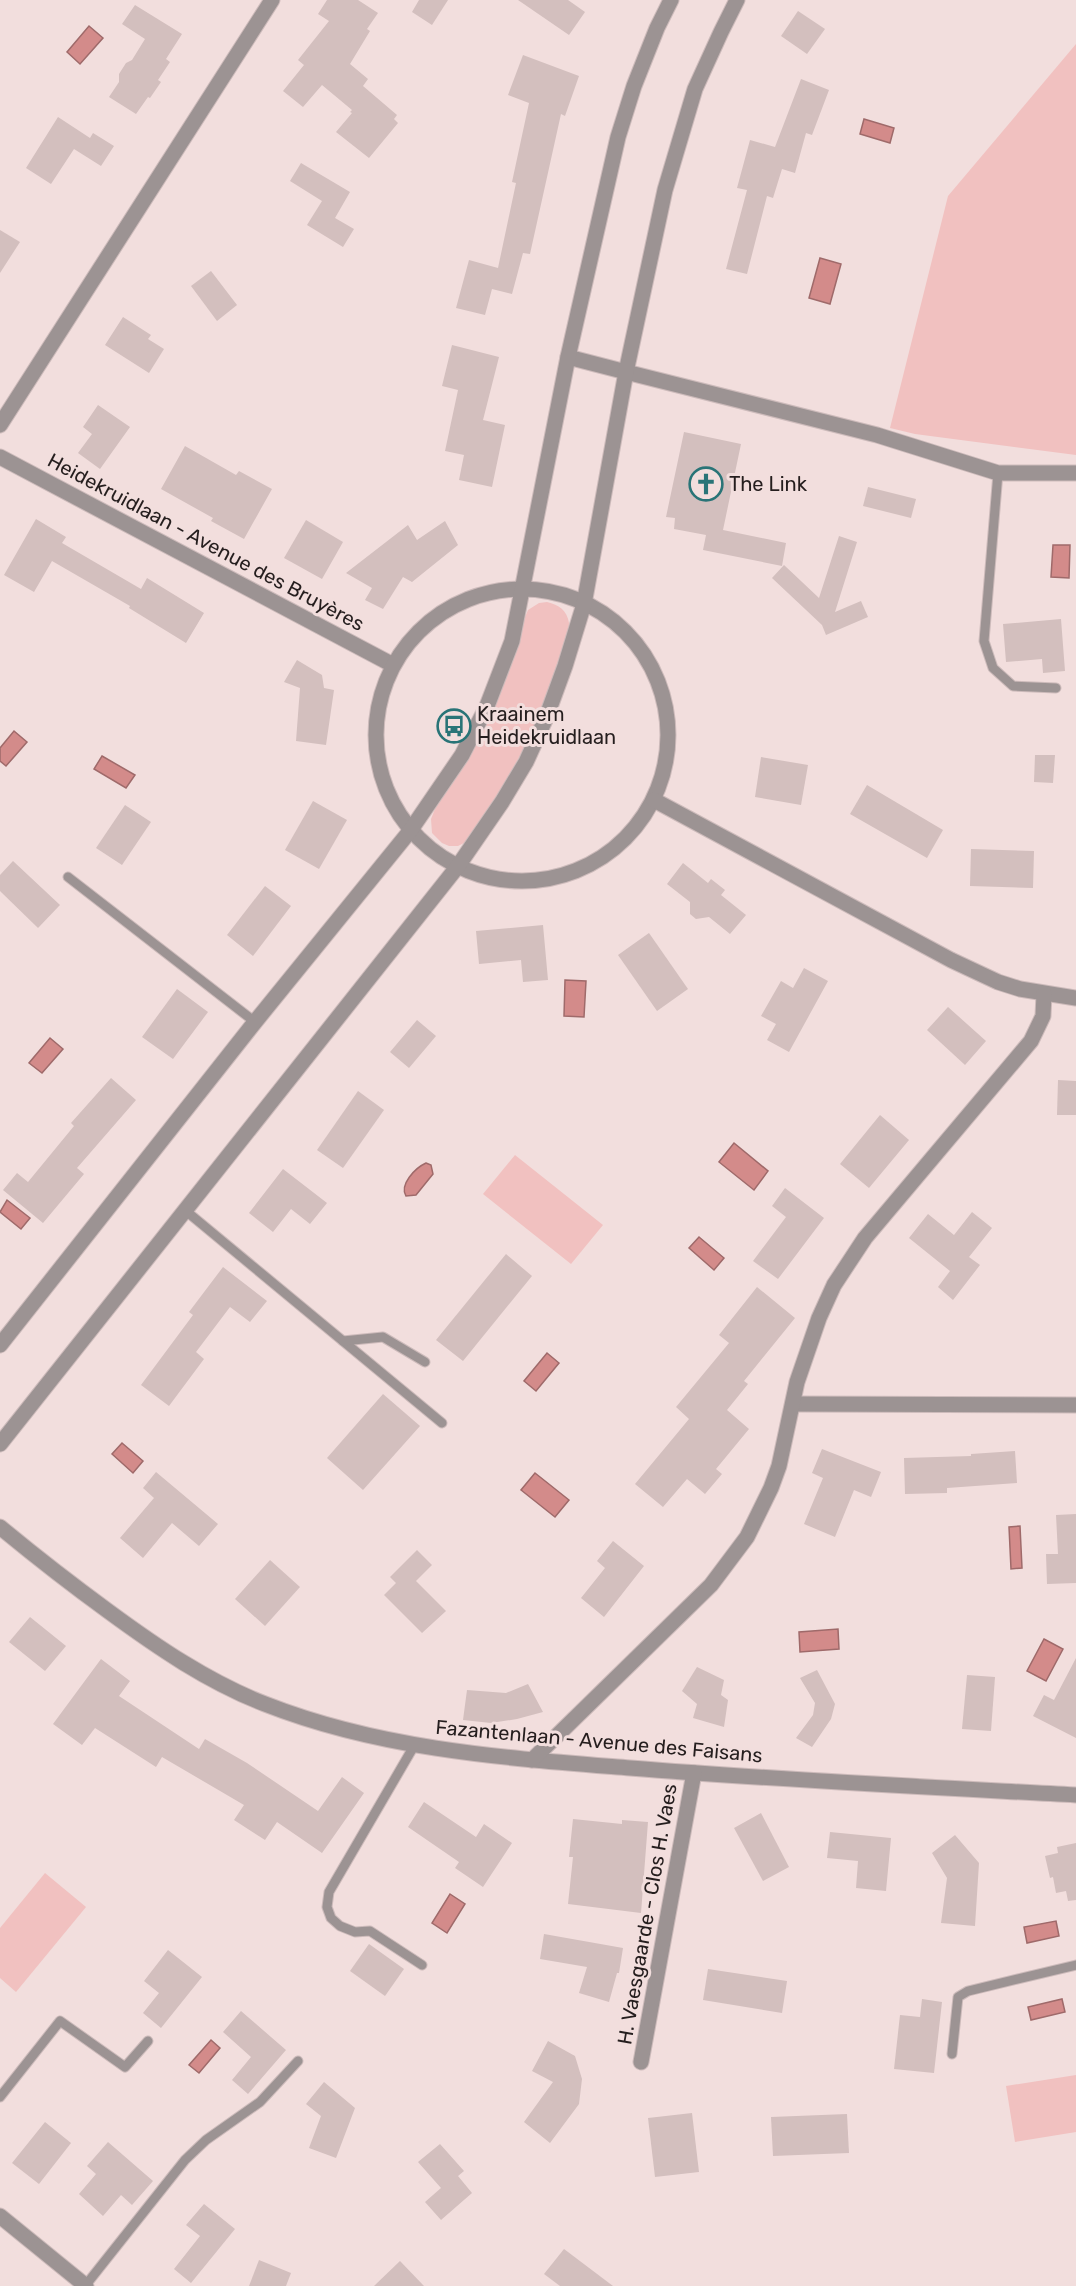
<svg xmlns="http://www.w3.org/2000/svg" width="1076" height="2286" font-family="Rubik,sans-serif">
<rect width="100%" height="100%" fill="#f2dedd"/>
<g fill="#f1c1c0">
<polygon points="1076,44 1076,455 915,434 890,428 948,196"/>
<path d="M 547,602 C 559,605 567,610 569,623 C 569,634 563,647 560,659 C 540,728 507,781 468,841 L 458,846 L 449,846 L 442,843 L 432,833 L 431,819 L 435,809 L 462,767 L 528,610 L 539,603 Z"/>
<polygon points="515,1155 603,1225 571,1264 483,1194"/>
<polygon points="45,1873 86,1907 16,1992 0,1978 0,1928"/>
<polygon points="1076,2075 1076,2132 1015,2142 1006,2086"/>
</g>
<g fill="#d38b8a" stroke="#9f6a6a" stroke-width="1.5">
<polygon points="89,26 103,38 80,64 67,52"/>
<polygon points="864,119 894,128 890,143 860,134"/>
<polygon points="820,258 841,264 830,304 809,298"/>
<polygon points="1053,545 1070,545 1069,578 1051,577"/>
<polygon points="14,731 27,742 6,766 0,761 0,748"/>
<polygon points="102,756 135,775 126,788 94,769"/>
<polygon points="565,980 586,981 584,1017 564,1016"/>
<polygon points="50,1038 63,1049 42,1073 29,1063"/>
<polygon points="734,1143 768,1171 754,1190 719,1162"/>
<path d="M 426,1163 L 431,1165 L 433,1174 L 416,1195 L 406,1196 C 399,1185 415,1168 426,1163 Z"/>
<polygon points="7,1200 30,1218 21,1229 0,1212"/>
<polygon points="699,1237 724,1258 714,1270 689,1248"/>
<polygon points="547,1353 559,1363 536,1391 524,1381"/>
<polygon points="122,1443 143,1461 133,1473 112,1454"/>
<polygon points="535,1473 569,1500 555,1517 521,1490"/>
<polygon points="1020,1526 1022,1568 1011,1569 1009,1527"/>
<polygon points="838,1629 839,1649 800,1652 799,1632"/>
<polygon points="1044,1639 1063,1649 1046,1681 1027,1671"/>
<polygon points="450,1894 465,1904 447,1933 432,1923"/>
<polygon points="1056,1921 1059,1936 1027,1943 1024,1927"/>
<polygon points="1062,1999 1065,2012 1031,2020 1028,2007"/>
<polygon points="211,2040 220,2048 199,2073 189,2065"/>
</g>
<g fill="#d3bfbe">
<polygon points="327,0 358,0 378,13 367,29 370,31 350,64 368,79 363,86 397,115 394,119 398,123 369,158 336,132 352,113 350,112 352,110 322,85 303,107 283,91 304,65 298,60 329,21 318,14"/>
<polygon points="419,0 448,0 432,25 412,12"/>
<polygon points="518,0 568,0 585,12 569,35"/>
<polygon points="135,5 182,34 166,59 170,62 158,80 161,82 150,98 148,97 136,114 109,97 119,82 119,74 126,63 132,60 145,39 122,24"/>
<polygon points="798,11 825,29 807,54 781,36"/>
<polygon points="523,55 579,76 565,116 561,114 530,254 523,253 512,294 492,289 485,315 456,308 469,260 498,268 516,183 512,182 529,103 508,95"/>
<polygon points="801,79 829,90 812,135 806,133 795,173 782,169 773,198 767,196 747,274 726,269 747,190 737,188 750,140 775,147"/>
<polygon points="58,117 90,138 93,133 114,146 101,166 74,149 51,184 26,168"/>
<polygon points="301,163 350,192 335,218 354,229 343,247 307,225 322,201 290,181"/>
<polygon points="0,230 20,242 0,273"/>
<polygon points="211,271 237,305 217,321 191,286"/>
<polygon points="123,317 151,335 148,339 164,349 149,373 105,345"/>
<polygon points="452,345 499,357 483,420 505,425 492,487 459,480 464,455 445,451 458,390 442,386"/>
<polygon points="98,405 130,427 100,469 78,453 92,434 83,427"/>
<polygon points="684,432 741,444 723,530 786,543 782,566 703,550 706,535 674,529 675,518 666,517"/>
<polygon points="185,446 236,475 239,471 272,489 244,539 211,521 213,518 161,489"/>
<polygon points="868,487 916,499 911,518 863,506"/>
<polygon points="36,519 66,537 62,543 141,589 147,578 204,613 186,643 129,608 130,606 52,561 34,592 4,575"/>
<polygon points="306,520 343,542 322,579 284,558"/>
<polygon points="445,521 458,545 412,582 403,577 383,609 365,600 372,588 346,573 408,525 417,540"/>
<polygon points="839,536 857,542 835,612 861,601 868,617 826,635 822,625 772,578 784,565 819,598"/>
<polygon points="1061,619 1065,671 1043,673 1042,659 1006,662 1003,624"/>
<polygon points="297,660 322,675 324,688 334,690 326,745 296,741 300,688 284,682"/>
<polygon points="1035,755 1055,755 1053,783 1034,782"/>
<polygon points="761,757 808,765 801,805 755,797"/>
<polygon points="867,785 943,830 927,858 850,814"/>
<polygon points="313,801 347,820 319,869 285,850"/>
<polygon points="125,805 151,822 122,865 96,848"/>
<polygon points="971,849 1034,851 1033,888 970,886"/>
<polygon points="13,861 60,905 38,928 0,891 0,875"/>
<polygon points="683,863 708,883 711,879 725,890 721,895 746,915 730,934 709,917 696,919 690,914 690,902 667,884"/>
<polygon points="265,886 291,906 253,956 227,935"/>
<polygon points="543,925 548,980 523,982 521,960 479,964 476,931"/>
<polygon points="649,933 688,989 657,1011 618,955"/>
<polygon points="804,968 828,981 789,1052 767,1040 776,1024 761,1016 781,981 793,988"/>
<polygon points="177,989 208,1012 173,1059 142,1037"/>
<polygon points="948,1007 986,1041 965,1065 927,1030"/>
<polygon points="417,1020 436,1036 409,1068 390,1052"/>
<polygon points="111,1078 136,1100 77,1168 84,1174 43,1223 3,1190 17,1173 28,1182 74,1126 71,1123"/>
<polygon points="1058,1080 1076,1081 1076,1115 1057,1115"/>
<polygon points="358,1091 384,1110 343,1168 317,1150"/>
<polygon points="880,1115 909,1140 869,1188 840,1164"/>
<polygon points="283,1169 327,1203 310,1224 291,1209 273,1232 249,1213"/>
<polygon points="785,1188 824,1218 778,1279 753,1261 786,1217 772,1206"/>
<polygon points="972,1212 992,1228 969,1257 980,1265 953,1300 938,1287 950,1271 909,1238 928,1214 954,1235"/>
<polygon points="506,1254 532,1276 463,1361 436,1340"/>
<polygon points="223,1267 267,1301 250,1322 230,1307 196,1352 204,1359 169,1406 141,1385 193,1315 189,1312"/>
<polygon points="757,1287 795,1318 744,1381 748,1384 727,1410 749,1429 716,1469 722,1474 705,1494 687,1479 663,1507 635,1484 689,1419 676,1407 729,1343 719,1335"/>
<polygon points="383,1394 420,1426 363,1490 327,1458"/>
<polygon points="822,1449 881,1472 871,1497 854,1490 835,1537 804,1524 823,1478 812,1473"/>
<polygon points="1015,1451 1017,1483 947,1488 947,1493 905,1494 904,1458 971,1456 971,1454"/>
<polygon points="156,1472 218,1524 199,1546 172,1523 143,1558 120,1538 154,1498 143,1488"/>
<polygon points="1076,1514 1076,1583 1047,1584 1046,1554 1058,1554 1056,1515"/>
<polygon points="613,1541 644,1566 604,1617 581,1598 605,1568 597,1561"/>
<polygon points="417,1550 432,1565 416,1581 446,1611 422,1633 384,1595 396,1583 390,1577"/>
<polygon points="270,1560 300,1587 265,1626 235,1599"/>
<polygon points="30,1617 66,1646 45,1671 9,1642"/>
<polygon points="1076,1658 1076,1738 1033,1716 1044,1695 1054,1700"/>
<polygon points="101,1659 130,1681 119,1696 199,1749 205,1739 247,1763 318,1811 342,1777 364,1793 322,1853 277,1822 265,1840 234,1820 244,1805 162,1757 156,1767 95,1728 82,1745 53,1724"/>
<polygon points="697,1667 724,1680 721,1695 728,1700 724,1727 693,1718 697,1704 682,1691"/>
<polygon points="817,1670 835,1704 831,1719 812,1747 796,1738 813,1715 815,1703 800,1678"/>
<polygon points="967,1675 995,1677 991,1731 962,1729"/>
<polygon points="528,1684 543,1712 517,1719 491,1723 463,1720 467,1690 506,1693"/>
<polygon points="424,1802 476,1837 484,1824 512,1843 483,1887 455,1868 459,1862 408,1827"/>
<polygon points="761,1813 789,1867 763,1881 734,1828"/>
<polygon points="573,1819 622,1824 622,1820 648,1822 641,1913 568,1904 573,1857 569,1857"/>
<polygon points="830,1832 891,1838 886,1891 856,1888 858,1861 827,1858"/>
<polygon points="955,1835 979,1863 975,1926 941,1923 947,1878 932,1853"/>
<polygon points="1076,1843 1076,1900 1068,1901 1066,1891 1056,1893 1053,1877 1050,1878 1045,1856 1058,1853 1057,1847"/>
<polygon points="544,1934 623,1948 619,1973 617,1973 609,2002 579,1993 587,1967 540,1959"/>
<polygon points="369,1944 404,1969 385,1996 350,1971"/>
<polygon points="168,1950 202,1977 161,2028 143,2013 159,1993 144,1981"/>
<polygon points="708,1969 787,1981 782,2013 703,2000"/>
<polygon points="922,1999 942,2002 934,2073 894,2069 900,2015 920,2017"/>
<polygon points="241,2011 286,2050 248,2094 232,2080 251,2057 223,2032"/>
<polygon points="548,2041 575,2056 582,2079 579,2104 550,2143 524,2122 553,2082 532,2071"/>
<polygon points="324,2082 355,2108 336,2158 309,2148 321,2116 306,2104"/>
<polygon points="692,2113 699,2172 655,2177 648,2118"/>
<polygon points="847,2114 849,2153 773,2156 771,2117"/>
<polygon points="45,2122 71,2143 39,2184 12,2163"/>
<polygon points="108,2142 153,2181 132,2205 121,2195 103,2216 79,2194 96,2174 87,2166"/>
<polygon points="440,2144 464,2171 458,2176 472,2193 441,2220 425,2202 441,2188 418,2162"/>
<polygon points="204,2204 235,2229 191,2283 174,2269 200,2236 186,2225"/>
<polygon points="564,2249 613,2286 560,2286 544,2274"/>
<polygon points="259,2260 291,2273 286,2286 249,2286"/>
<polygon points="400,2261 424,2286 374,2286"/>
</g>
<g fill="none" stroke-linecap="round" stroke-linejoin="round">
<g stroke="#cdbbbb" stroke-width="11">
<g id="service">
<polyline points="998,473 984,641 993,668 1013,686 1056,688"/>
<polyline points="68,877 255,1022"/>
<polyline points="186,1211 442,1423"/>
<polyline points="343,1341 383,1337 425,1362"/>
<polyline points="414,1746 329,1892 327,1907 331,1918 340,1926 355,1932 370,1931 422,1965"/>
<polyline points="952,2054 958,1997 968,1991 1076,1965"/>
<polyline points="0,2097 60,2021 125,2067 148,2041"/>
<polyline points="85,2286 185,2160 206,2140 260,2102 298,2061"/>
</g>
</g>
<g stroke="#cdbbbb" stroke-width="17">
<g id="minor">
<polyline points="626,372 877,435 998,473 1076,473"/>
<polyline points="0,425 272,0"/>
<polyline points="0,457 393,665"/>
<circle cx="522" cy="735" r="146"/>
<polyline points="654,800 951,960 998,982 1020,989 1076,998"/>
<polyline points="793,1404 1076,1405"/>
<path d="M 0,1527 C 35,1556 71,1584 108,1611 C 157,1647 208,1682 265,1704 C 382,1750 506,1758 630,1768 C 779,1780 927,1787 1076,1795"/>
<polyline points="532,1760 711,1585 747,1537 771,1488 779,1466 797,1382 819,1318 834,1285 865,1238 1031,1041 1043,1016 1044,994"/>
<polyline points="641,2062 694,1773"/>
<polyline points="0,2216 86,2286"/>
</g>
</g>
<g stroke="#cdbbbb" stroke-width="17">
<g id="tertiary">
<polyline points="568,357 626,372"/>
<polyline points="0,1345 255,1022 410,831 462,755 487,706 512,641 568,357 618,137 634,86 657,28 671,0"/>
<polyline points="0,1444 458,866 502,802 526,762 546,718 565,666 584,604 626,372 665,190 695,89 721,32 737,0"/>
</g>
</g>
<use href="#service" stroke="#9c9393" stroke-width="9"/>
<use href="#minor" stroke="#9c9393" stroke-width="15"/>
<use href="#tertiary" stroke="#9c9393" stroke-width="15"/>
</g>
<defs>
<g id="church-ring" transform="scale(1.725)"><circle r="9.5" fill="#f2dedd" stroke="#297477" stroke-width="1.5"/><path d="M-1.2-6h2.4v3.5h3.3v2.4h-3.3V6h-2.4V-.1h-3.3v-2.4h3.3Z" fill="#297477"/></g>
<g id="bus-ring" transform="scale(1.725)"><circle r="9.5" fill="#f2dedd" stroke="#297477" stroke-width="1.5"/><path d="M-5-6H5V4H4V6H2V4H-2V6H-4V4H-5ZM-3.5-4V0h7V-4ZM-3.5 1.2v1.5H-2V1.2ZM2 1.2v1.5H3.5V1.2Z" fill="#297477"/></g>
</defs>
<g fill-rule="evenodd">
<use href="#church-ring" x="706" y="484"/>
<use href="#bus-ring" x="454" y="726"/>
</g>
<g text-anchor="middle" dominant-baseline="central" stroke-width="6" stroke-linejoin="round" paint-order="stroke">
<g font-size="20" fill="#251e1e" stroke="#f2dedd" text-anchor="start">
<text x="729" y="484">The Link</text>
<text x="477" y="714">Kraainem<tspan x="477" dy="23">Heidekruidlaan</tspan></text>
</g>
<g font-size="20" fill="#251e1e" stroke="#f2dedd">
<text transform="translate(206 542) rotate(28)">Heidekruidlaan - Avenue des Bruyères</text>
<text transform="translate(599 1741) rotate(5)">Fazantenlaan - Avenue des Faisans</text>
<text transform="translate(647 1914) rotate(-80)">H. Vaesgaarde - Clos H. Vaes</text>
</g>
</g>
</svg>
